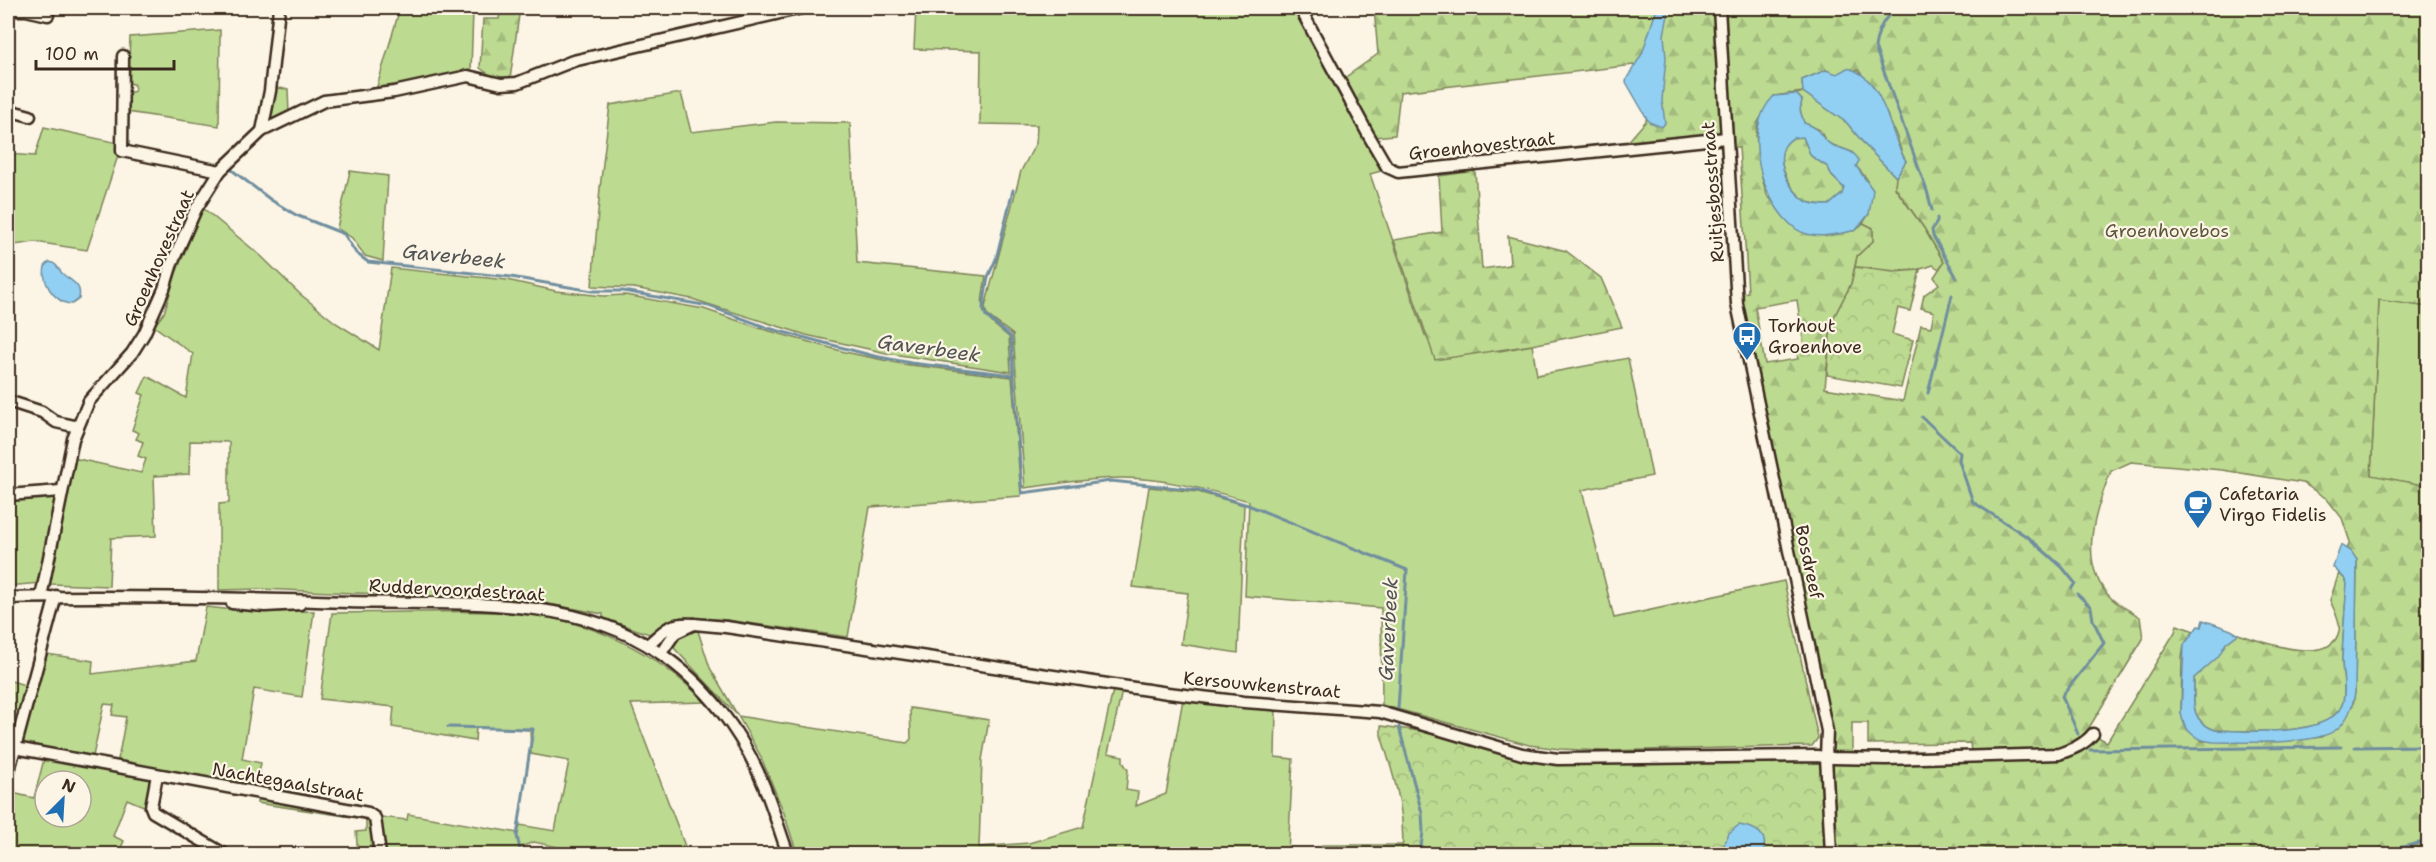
<svg xmlns="http://www.w3.org/2000/svg" width="2436" height="862" font-family="'Shantell Sans',sans-serif">
<defs>
<pattern id="forest-firs" width="22" height="20" patternUnits="userSpaceOnUse" patternTransform="scale(1.5)"><rect width="22" height="20" fill="#bdda91"/><path d="M5 1l3.5 6h-7zM16 11l3.5 6h-7z" fill="#a3bb7d"/></pattern>
<pattern id="park-crowns" width="20" height="18" patternUnits="userSpaceOnUse" patternTransform="scale(1.5)"><rect width="20" height="18" fill="#bdda91"/><path d="M2 6a3 3 0 1 1 6 0M12 15a3 3 0 1 1 6 0" fill="none" stroke="#a3bb7d"/></pattern>
</defs>
<rect width="100%" height="100%" fill="#fcf5e5"/>
<filter id="ink" filterUnits="userSpaceOnUse"><feTurbulence type="fractalNoise" baseFrequency=".0167" numOctaves="2"/><feDisplacementMap in="SourceGraphic" scale="12" xChannelSelector="R" yChannelSelector="G"/><feConvolveMatrix kernelMatrix="1 2 1 2 8 2 1 2 1" color-interpolation-filters="sRGB"/></filter>
<g filter="url(#ink)">
<g fill="#bdda91" stroke="#7c8258" stroke-width="1.5" fill-rule="evenodd">
<polygon points="400,8 442,8 473,11 471,70 467,73 376,90"/>
<path d="M 916,8 L 1296,8 L 1381,171 L 1370,174 L 1425,335 L 1500,351 L 1532,345 L 1537,375 L 1628,358 L 1652,476 L 1582,490 L 1614,618 L 1784,581 L 1818,738 L 1812,746 L 1604,751 L 1560,749 L 1529,745 L 1382,705 L 1381,608 L 1245,596 L 1249,501 C 1209,490 1164,478 1122,478 C 1089,478 1057,484 1025,488 L 1013,335 L 987,315 L 985,307 L 1021,171 L 1036,143 L 1037,125 L 980,124 L 981,51 L 914,49 Z"/>
<polygon points="220,30 219,126 127,112 128,93 135,91 134,84 128,83 130,37"/>
<polygon points="276,88 288,89 289,114 278,120 272,118 270,114"/>
<path d="M 1803,92 L 1847,123 L 1865,145 L 1896,177 L 1895,188 L 1924,228 L 1944,262 L 1939,269 L 1933,265 C 1906,276 1882,268 1855,267 L 1857,256 L 1873,241 L 1873,228 L 1863,223 L 1869,214 L 1867,179 L 1856,166 L 1852,152 L 1830,144 L 1825,140 L 1820,130 L 1804,123 L 1800,110 L 1802,100 L 1796,94 Z"/>
<path d="M 681,93 L 691,132 L 776,122 L 850,123 L 857,263 L 986,276 C 980,314 978,312 1009,337 L 1011,372 L 886,353 L 806,335 L 692,299 L 634,288 L 592,286 L 600,188 L 610,105 Z"/>
<polygon points="44,127 118,143 118,156 87,250 35,242 8,246 8,154 35,156"/>
<polygon points="350,171 388,176 383,261 365,256 352,238 337,228"/>
<polygon points="203,208 261,256 300,294 336,323 379,350 391,268 507,280 556,291 604,296 625,295 704,309 759,328 845,352 902,364 1012,377 1021,496 870,507 848,637 726,620 682,617 649,634 603,618 603,614 526,600 260,589 219,590 219,504 229,503 229,442 190,441 189,474 154,476 156,536 111,538 109,586 50,584 73,458 141,473 146,459 138,456 143,442 136,439 139,433 132,430 144,395 139,393 147,376 186,398 193,354 154,326 164,313 176,273"/>
<polygon points="2379,299 2428,307 2428,486 2371,476"/>
<polygon points="1149,487 1198,492 1244,505 1238,653 1181,644 1188,593 1133,587"/>
<polygon points="54,495 56,499 40,583 8,586 8,499"/>
<polygon points="206,607 253,612 314,611 302,697 254,689 242,759 261,763 256,789 117,765 126,717 112,715 114,705 104,704 92,761 29,746 22,741 47,654 93,661 92,674 196,661"/>
<path d="M 413,612 C 449,612 487,610 523,614 C 594,621 656,652 705,702 L 631,704 L 688,854 L 591,854 L 534,842 L 523,846 L 525,854 L 386,854 L 381,817 L 407,820 L 408,814 L 518,833 L 520,825 L 555,831 L 569,761 L 531,754 L 530,730 L 476,727 L 475,741 L 392,727 L 394,707 L 320,699 L 332,613 Z"/>
<polygon points="687,630 698,631 710,668 738,716 907,743 911,739 910,708 989,720 982,760 979,847 1029,843 1083,827 1113,690 1122,691 1108,753 1123,756 1123,762 1128,770 1126,790 1138,792 1136,806 1166,794 1183,699 1276,709 1275,757 1293,759 1288,854 797,854 784,813 760,755 738,716 674,648 677,637"/>
<polygon points="8,680 28,686 11,753 8,752"/>
<path d="M 44,759 L 151,779 L 148,808 L 127,799 L 113,836 L 124,841 L 118,854 L 8,854 L 8,792 L 34,798 ZM 45,781 L 81,781 L 81,817 L 45,817 Z"/>
<polygon points="1322,845 1403,845 1402,854 1321,854"/>
</g>
<g fill="url(#forest-firs)" stroke="#7c8258" stroke-width="1.5" fill-rule="evenodd">
<polygon points="501,8 520,8 510,79 494,78 480,68 483,19 499,19"/>
<path d="M 1374,8 L 2428,8 L 2428,307 L 2379,300 L 2371,475 L 2428,486 L 2428,854 L 1541,854 L 1420,731 L 1519,758 L 1559,765 L 1833,761 L 1832,731 L 1742,303 L 1741,293 L 1748,292 L 1739,147 L 1731,147 L 1730,135 L 1626,144 L 1646,121 L 1648,90 L 1634,65 L 1400,92 L 1395,135 L 1373,137 L 1343,79 L 1378,54 ZM 1826,70 L 1837,75 L 1858,70 C 1877,91 1885,109 1896,135 C 1900,145 1900,152 1906,161 L 1896,177 L 1895,187 L 1924,228 L 1944,262 L 1934,277 L 1939,284 L 1924,295 L 1921,308 L 1934,312 L 1931,327 L 1921,325 L 1903,401 L 1825,388 L 1831,323 L 1851,284 L 1857,256 L 1873,241 L 1873,228 L 1863,223 L 1856,230 L 1827,236 L 1809,234 L 1797,229 L 1767,195 L 1762,178 L 1756,136 L 1758,122 L 1774,96 L 1803,92 L 1802,80 ZM 1797,300 L 1804,347 L 1796,349 L 1798,359 L 1765,364 L 1755,307 ZM 2131,462 L 2222,470 L 2303,483 L 2327,499 L 2342,518 L 2350,542 L 2347,549 L 2357,560 L 2355,692 L 2353,705 L 2322,737 L 2293,740 L 2202,741 L 2181,714 L 2182,658 L 2184,645 L 2194,631 L 2177,625 L 2175,632 L 2107,742 L 2087,731 L 2143,639 L 2140,617 C 2131,611 2120,606 2112,599 C 2076,564 2095,511 2111,471 ZM 1852,723 L 1868,723 L 1868,744 L 1970,743 L 1971,751 L 1852,752 Z"/>
<path d="M 1793,137 L 1803,137 L 1811,156 L 1828,167 L 1832,176 L 1844,188 L 1842,194 L 1829,205 C 1821,205 1813,205 1806,201 C 1787,188 1769,152 1793,137 Z"/>
<polygon points="1475,171 1482,269 1510,265 1508,236 1566,251 1601,278 1622,327 1532,345 1435,360 1394,240 1442,232 1439,176"/>
<path d="M 2339,573 L 2346,580 L 2347,584 C 2345,609 2343,634 2342,659 C 2342,673 2347,692 2342,705 C 2329,738 2245,731 2215,730 C 2189,721 2194,702 2194,678 L 2217,657 L 2226,643 L 2238,634 C 2260,641 2331,668 2339,631 C 2341,620 2333,609 2330,600 Z"/>
<polygon points="258,794 372,814 379,854 358,854 356,832 366,831 366,819 257,803"/>
</g>
<g fill="url(#park-crowns)" stroke="#7c8258" stroke-width="1.5">
<polygon points="1855,267 1893,272 1920,270 1910,311 1898,308 1892,334 1913,340 1901,388 1827,375 1831,323 1851,284"/>
<path d="M 1381,726 L 1420,731 L 1519,758 L 1559,765 L 1822,762 L 1827,854 L 1402,854 C 1406,809 1394,778 1381,735 Z"/>
</g>
<g fill="#92d0f3" stroke="#6f8e9e" stroke-width="1.5" fill-rule="evenodd">
<polygon points="1657,8 1669,8 1669,10 1664,35 1666,58 1662,100 1665,123 1662,127 1649,122 1626,82 1627,78 1642,54"/>
<path d="M 1847,68 C 1886,77 1888,134 1906,161 L 1896,177 L 1865,145 L 1847,123 L 1803,92 L 1802,80 L 1826,70 L 1837,74 Z"/>
<path d="M 1796,94 L 1802,100 L 1800,110 L 1804,123 C 1823,129 1817,135 1830,144 C 1840,150 1853,148 1859,161 L 1856,166 L 1873,190 L 1869,214 L 1856,230 C 1838,234 1813,241 1796,229 C 1761,203 1740,129 1774,96 ZM 1793,138 L 1803,137 L 1811,156 L 1828,167 L 1832,176 L 1844,188 L 1842,194 L 1829,205 C 1821,205 1813,205 1806,201 C 1787,189 1769,152 1793,138 Z"/>
<path d="M 50,262 C 59,264 58,271 64,275 C 73,282 82,285 79,299 L 72,304 C 55,304 39,280 46,264 Z"/>
<path d="M 2341,545 L 2351,551 L 2357,560 L 2355,692 C 2353,706 2348,720 2337,729 C 2317,746 2240,742 2213,742 C 2195,740 2185,732 2181,714 L 2184,645 L 2198,626 L 2201,627 L 2203,620 L 2231,630 L 2238,634 L 2226,643 L 2218,657 L 2194,678 C 2194,702 2189,721 2215,730 C 2245,731 2329,738 2342,705 C 2347,692 2342,672 2342,659 C 2343,634 2345,609 2347,584 L 2346,580 L 2333,567 Z"/>
<path d="M 1739,825 C 1757,828 1769,834 1763,854 L 1720,854 L 1729,833 Z"/>
</g>
<g fill="none" stroke-linecap="round" stroke-linejoin="round">
<g stroke="#6f8e9e" stroke-width="3">
<path d="M 1897,8 C 1883,18 1878,30 1875,47 L 1927,191 L 1932,210"/>
<polyline points="228,167 271,200 296,215 344,234 356,253 368,262 511,277 592,291 623,291 709,306 768,328 874,356 911,363 1013,375"/>
<polyline points="1013,190 996,259 988,277 983,308 986,316 1011,337 1022,493 1111,481 1197,490 1248,505 1407,570 1398,709"/>
<polyline points="1937,218 1937,222 1932,230 1933,236 1957,278"/>
<polyline points="1928,393 1952,295"/>
<polyline points="1922,417 1960,453 1959,461 1973,502 2029,538 2062,567 2075,583 2072,588"/>
<polyline points="2077,594 2091,607 2093,620 2104,643 2062,696 2078,734"/>
<polyline points="448,727 533,729 517,836 521,854"/>
<polyline points="1399,727 1422,813 1423,832 1420,854"/>
<polyline points="2355,747 2428,746"/>
<polyline points="2090,750 2341,747"/>
<polyline points="2373,854 2428,841"/>
</g>
<g stroke="#3b2a1e" stroke-width="15">
<g id="minor">
<polyline points="1300,8 1369,136 1387,167 1398,172 1726,138"/>
<polyline points="1719,8 1737,304 1827,731 1826,757 1831,854"/>
<polyline points="8,10 26,10 48,15"/>
<polyline points="123,56 122,151 220,171"/>
<polyline points="8,110 30,116"/>
<polyline points="262,131 270,91 279,8"/>
<polyline points="8,401 42,412 56,422 78,427"/>
<polyline points="8,495 61,491"/>
<polyline points="41,597 73,439 89,401 132,353 144,334 164,289 172,263 196,209 220,171 262,131 324,101 394,92 468,76 501,84 517,83 573,61 802,8"/>
<path d="M 8,598 C 121,595 235,598 349,602 C 449,605 572,593 658,652 C 705,683 743,733 764,786 C 773,808 780,832 788,854"/>
<polyline points="232,603 265,606 300,604"/>
<path d="M 694,624 L 726,627 L 1168,693 L 1244,702 L 1380,712 L 1522,754 L 1558,759 L 1817,756 L 1833,758 L 1886,759 L 2059,754 C 2072,749 2084,745 2093,734"/>
<path d="M 648,645 C 665,629 670,622 694,624 L 675,633 L 661,653"/>
<polyline points="15,748 368,813 375,818 380,854"/>
<polyline points="8,774 56,596"/>
<polyline points="157,775 151,807 153,812 224,854"/>
</g>
</g>
<use href="#minor" stroke="#fcf5e5" stroke-width="10"/>
</g>
</g>
<defs>
<g id="bus-pin" transform="scale(1.5)"><path d="M0 17L-7.5 6A9.5 9.5 0 1 1 7.5 6Z" fill="#1f6fb2" stroke="#fcf5e5"/><path d="M-5-6H5V4H4V6H2V4H-2V6H-4V4H-5ZM-3.5-4V0h7V-4ZM-3.5 1.2v1.5H-2V1.2ZM2 1.2v1.5H3.5V1.2Z" fill="#fff"/></g>
<g id="cafe-pin" transform="scale(1.5)"><path d="M0 17L-7.5 6A9.5 9.5 0 1 1 7.5 6Z" fill="#1f6fb2" stroke="#fcf5e5"/><path d="M-5.5-4.5H6V0H3Q3 3.5 0 3.5H-2.5Q-5.5 3.5-5.5 0ZM3-3.2v2h1.7v-2ZM-6 4.5H4V6H-6Z" fill="#fff"/></g>
</defs>
<g fill-rule="evenodd">
<use href="#bus-pin" x="1747" y="336"/>
<use href="#cafe-pin" x="2198" y="504"/>
</g>
<g text-anchor="middle" dominant-baseline="central" stroke-width="4.5" stroke-linejoin="round" paint-order="stroke">
<g font-size="18" fill="#3b2a1e" stroke="#fcf5e5">
<text transform="translate(1482 146) rotate(-6)">Groenhovestraat</text>
<text transform="translate(1713 192) rotate(-94)">Ruitjesbosstraat</text>
<text transform="translate(159 258) rotate(-66)">Groenhovestraat</text>
<text transform="translate(1809 562) rotate(78)">Bosdreef</text>
<text transform="translate(457 590) rotate(3)">Ruddervoordestraat</text>
<text transform="translate(1262 685) rotate(5)">Kersouwkenstraat</text>
<text transform="translate(288 782) rotate(10)">Nachtegaalstraat</text>
</g>
<g font-size="18" fill="#5c563b" stroke="#fcf5e5">
<text x="2167" y="231">Groenhovebos</text>
</g>
<g font-size="18" fill="#3b2a1e" stroke="#fcf5e5" text-anchor="start">
<text x="1768" y="326">Torhout<tspan x="1768" dy="21">Groenhove</tspan></text>
<text x="2219" y="494">Cafetaria<tspan x="2219" dy="21">Virgo Fidelis</tspan></text>
</g>
<g font-size="20" font-style="italic" fill="#515453" stroke="#fcf5e5">
<text transform="translate(454 256) rotate(6)">Gaverbeek</text>
<text transform="translate(929 348) rotate(8)">Gaverbeek</text>
<text transform="translate(1388 629) rotate(-87)">Gaverbeek</text>
</g>
</g>
<rect width="2436" height="862" fill="none" stroke="#fcf5e5" stroke-width="30"/>
<rect x="15" y="15" width="2406" height="832" fill="none" stroke="#3b2a1e" stroke-width="2" filter="url(#ink)"/>
<g transform="translate(63 799) rotate(24)"><circle r="28" fill="#fcf5e5" stroke="#afa495" stroke-width="1.5"/>
<path d="M0-4.5L10 22L0 15L-10 22Z" fill="#1f6fb2"/>
<text y="-9" font-size="16" font-weight="bold" text-anchor="middle" fill="#3b2a1e">N</text>
</g>
<path d="M36 60v9h138v-9" fill="none" stroke="#3b2a1e" stroke-width="3"/>
<text x="45" y="60" font-size="18" fill="#3b2a1e" stroke="#fcf5e5" stroke-width="4.5" paint-order="stroke">100 m</text>
</svg>
